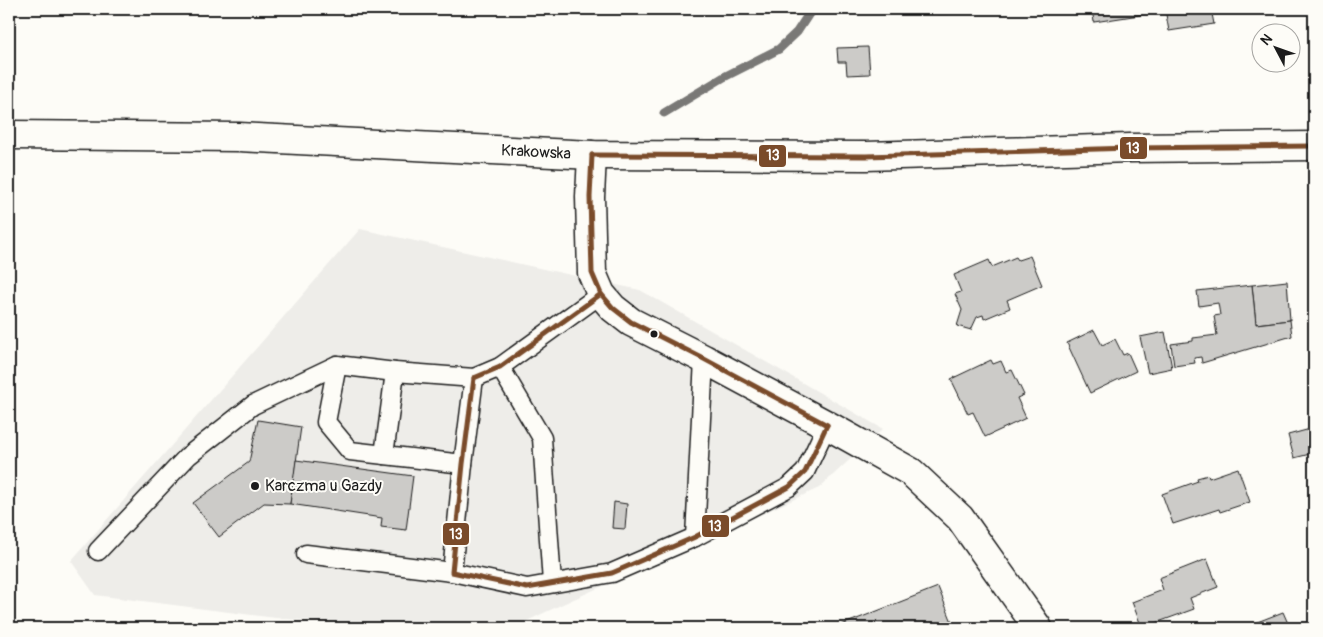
<svg xmlns="http://www.w3.org/2000/svg" width="1323" height="637" font-family="Pangolin,sans-serif">
<rect width="100%" height="100%" fill="#fdfcf7"/>
<filter id="ink" filterUnits="userSpaceOnUse"><feTurbulence type="fractalNoise" baseFrequency=".02" numOctaves="2"/><feDisplacementMap in="SourceGraphic" scale="10" xChannelSelector="R" yChannelSelector="G"/><feConvolveMatrix kernelMatrix="1 2 1 2 8 2 1 2 1" color-interpolation-filters="sRGB"/></filter>
<g filter="url(#ink)">
<polygon fill="#eeede9" points="360,229 640,290 883,429 819,488 565,603 512,628 394,628 276,618 95,595 71,561"/>
<g fill="none" stroke-linecap="round" stroke-linejoin="round">
<polyline stroke="#797876" stroke-width="9" points="664,113 724,77 779,49 797,32 812,9"/>
</g>
<g fill="#cccbc8" stroke="#1c1c1c">
<polygon points="937,9 968,9 969,13 937,14"/>
<polygon points="1092,9 1159,9 1159,12 1094,22"/>
<polygon points="1165,9 1211,9 1214,24 1169,31"/>
<polygon points="868,47 870,74 847,75 846,62 838,62 837,48"/>
<polygon points="1030,256 1042,285 1007,300 1010,308 984,319 983,315 977,317 971,330 957,326 962,310 955,294 961,292 954,275 989,260 992,267 1016,257 1018,260"/>
<polygon points="1287,281 1290,320 1256,324 1252,285"/>
<polygon points="1252,285 1256,324 1290,320 1292,336 1202,363 1201,357 1194,358 1195,363 1174,366 1171,344 1193,341 1193,338 1217,335 1214,316 1220,315 1218,303 1199,306 1197,291"/>
<polygon points="1094,330 1102,345 1115,339 1123,355 1128,353 1136,371 1090,393 1067,343"/>
<polygon points="1165,332 1172,368 1148,373 1140,337"/>
<polygon points="991,360 993,364 1001,361 1006,372 1012,370 1024,395 1017,398 1026,418 985,437 973,412 968,414 951,379"/>
<polygon points="258,420 301,427 290,504 264,503 219,537 193,503 249,462"/>
<polygon points="1314,428 1314,453 1294,458 1288,435"/>
<polygon points="296,460 413,476 406,530 381,527 382,518 290,504"/>
<polygon points="1238,468 1250,502 1220,512 1219,509 1173,524 1162,494 1198,481 1197,478 1208,475 1209,478"/>
<polygon points="614,502 627,504 625,529 612,528"/>
<polygon points="1207,559 1218,587 1190,598 1194,609 1142,628 1132,602 1163,590 1159,578"/>
<polygon points="938,587 954,627 835,628 834,628"/>
<polygon points="1283,612 1290,628 1242,628"/>
</g>
<g fill="none" stroke-linecap="round" stroke-linejoin="round">
<g stroke="#1c1c1c" stroke-width="21">
<g id="service">
<polyline points="337,365 326,422 350,451 463,464"/>
<polyline points="500,367 542,438 552,583"/>
<polyline points="474,378 463,464 452,572 527,588 612,573 695,537 789,487 805,472 827,425"/>
<polyline points="384,455 395,372"/>
<polyline points="695,537 704,359"/>
<polyline points="98,551 188,456 253,405 337,365 395,372 474,378 500,367 601,294"/>
<polyline points="306,554 452,572"/>
</g>
</g>
<g stroke="#1c1c1c" stroke-width="31">
<polyline id="minor" points="592,155 590,197 592,273 601,294 613,308 631,322 704,359 827,425 911,472 960,518 1038,628"/>
</g>
<g stroke="#1c1c1c" stroke-width="31">
<polyline id="secondary" points="9,135 239,137 592,155 866,156 1130,148 1314,146"/>
</g>
<use href="#service" stroke="#fdfcf7" stroke-width="18"/>
<use href="#minor" stroke="#fdfcf7" stroke-width="28"/>
<use href="#secondary" stroke="#fdfcf7" stroke-width="28"/>
<g stroke="#fdfcf7" stroke-width="9">
<g id="bus-1">
<polyline points="592,155 866,156 1130,148 1314,146"/>
<polyline points="592,155 590,197 592,273 601,294 613,308 631,322 704,359 827,425"/>
<polyline points="474,378 463,464 452,572 527,588 612,573 695,537 789,487 805,472 827,425"/>
<polyline points="474,378 500,367 601,294"/>
</g>
</g>
<use href="#bus-1" stroke="#7a4b2a" stroke-width="5"/>
</g>
</g>
<g fill="#1c1c1c" stroke="#fdfcf7" stroke-width="2">
<circle cx="654" cy="334" r="4.5"/>
<circle cx="255" cy="486" r="5"/>
</g>
<g text-anchor="middle" dominant-baseline="central" stroke-width="4" stroke-linejoin="round" paint-order="stroke">
<g font-size="16" fill="#1c1c1c" stroke="#fdfcf7">
<text transform="translate(536 152) rotate(3)">Krakowska</text>
</g>
<g font-size="16" fill="#1c1c1c" stroke="#fdfcf7" text-anchor="start">
<text x="265" y="486">Karczma u Gazdy</text>
</g>
</g>
<g stroke="#fdfcf7" stroke-width="2">
<rect x="1119" y="136" width="29" height="24" rx="5" fill="#7a4b2a"/>
<rect x="758" y="144" width="29" height="24" rx="5" fill="#7a4b2a"/>
<rect x="701" y="514" width="29" height="24" rx="5" fill="#7a4b2a"/>
<rect x="442" y="522" width="28" height="24" rx="5" fill="#7a4b2a"/>
</g>
<g font-size="14" text-anchor="middle" font-weight="bold" fill="#fff">
<text x="1133" y="153">13</text>
<text x="773" y="160">13</text>
<text x="715" y="531">13</text>
<text x="456" y="539">13</text>
</g>
<rect width="1323" height="637" fill="none" stroke="#fdfcf7" stroke-width="30"/>
<rect x="15" y="15" width="1293" height="607" fill="none" stroke="#1c1c1c" stroke-width="2" filter="url(#ink)"/>
<g transform="translate(1276 48) rotate(311)"><circle r="24" fill="#fdfcf7" stroke="#a3a29f"/>
<path d="M0-4L9 19L0 12L-9 19Z" fill="#1c1c1c"/>
<text y="-8" font-size="14" font-weight="bold" text-anchor="middle" fill="#1c1c1c">N</text>
</g>
</svg>
